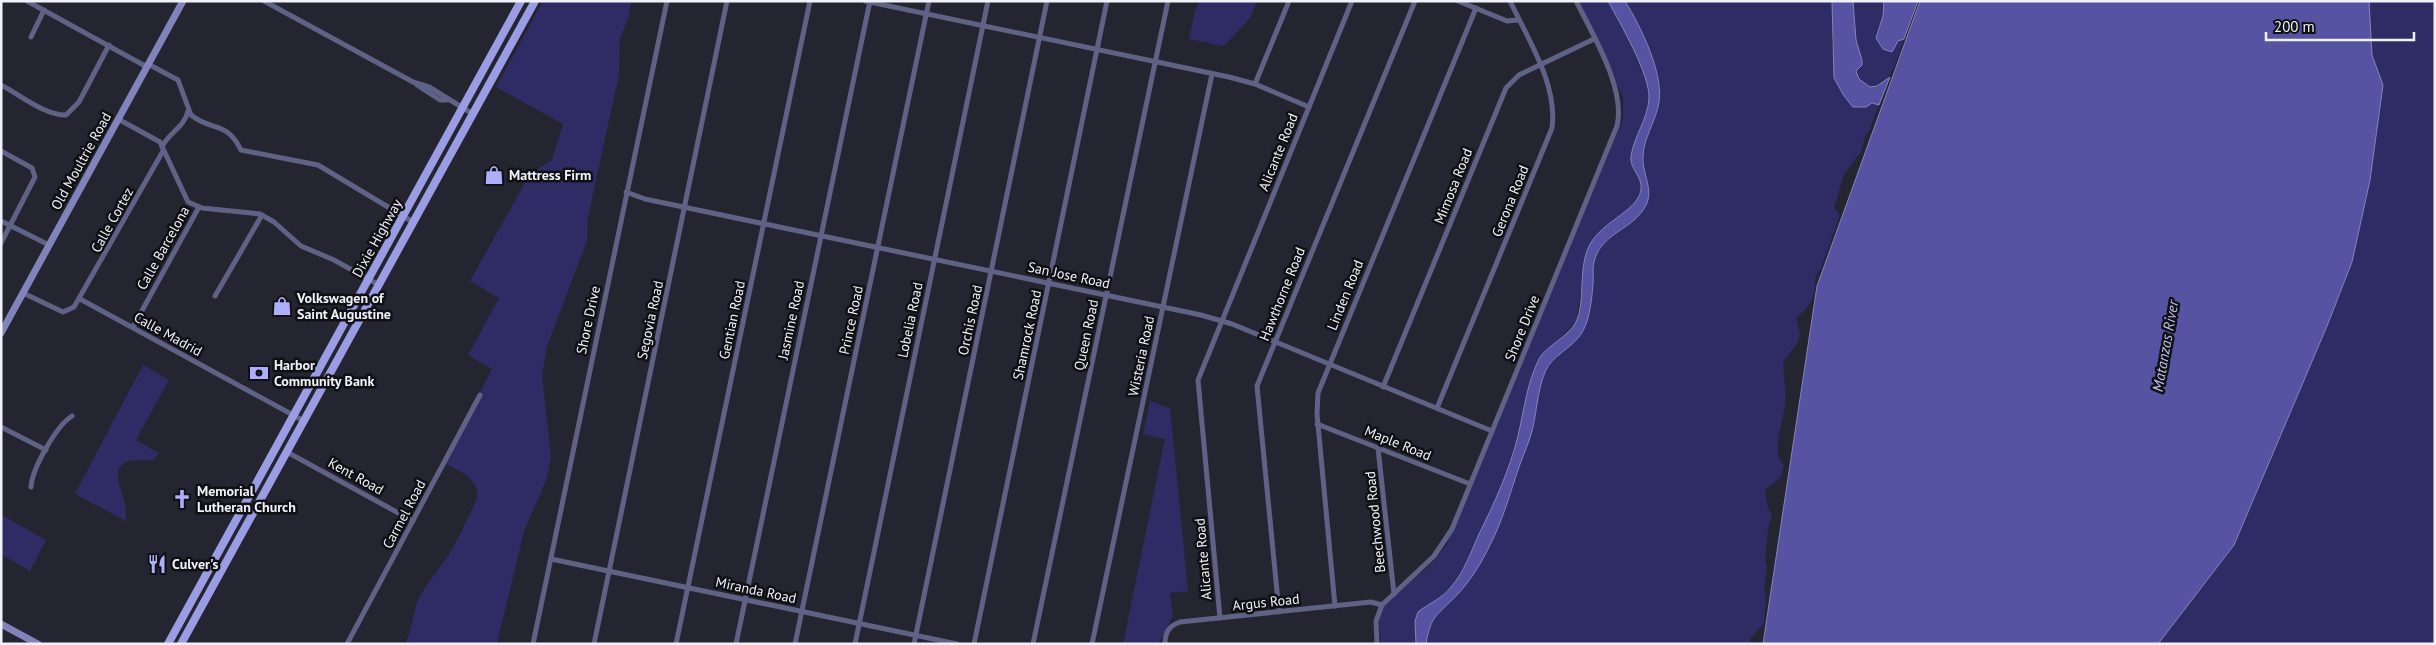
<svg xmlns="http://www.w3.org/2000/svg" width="2436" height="645" font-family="'PT Sans',sans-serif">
<rect width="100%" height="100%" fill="#252531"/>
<g fill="#2f2c65">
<path d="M 543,1 L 631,1 L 629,15 L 620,39 L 619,74 L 588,217 L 587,241 L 547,346 L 542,376 L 551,456 L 547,478 L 524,531 L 497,644 L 405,644 C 414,627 412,610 420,596 C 429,580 442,566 451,551 C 461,534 468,517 477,499 C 480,478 459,471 444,463 L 492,369 L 468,355 L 499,298 L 470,281 L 530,174 L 552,160 L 563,124 L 496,87 Z"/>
<polygon points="1200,1 1257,1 1250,18 1224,46 1189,39 1195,11"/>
<polygon points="1580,1 1608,1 1628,39 1647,83 1649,98 1645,118 1633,146 1632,167 1639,175 1641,190 1636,202 1625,212 1613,219 1587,251 1576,322 1540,357 1525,399 1518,435 1502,486 1466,563 1451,587 1438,600 1425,606 1415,621 1416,644 1381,644 1379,619 1386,602 1429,566 1446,546 1623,119 1623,97 1578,6"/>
<path d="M 1625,1 L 1832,1 L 1832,47 L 1872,103 L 1879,105 L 1870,129 L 1865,136 L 1861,152 L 1844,174 L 1834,208 L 1840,215 L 1821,268 C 1812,277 1817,288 1812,299 C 1809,306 1802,313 1796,318 L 1800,334 L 1797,344 L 1784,360 C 1782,375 1787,390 1785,404 C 1784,419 1770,454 1784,465 L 1781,477 L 1766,489 L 1765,493 L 1768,508 L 1772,514 L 1768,529 L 1765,559 L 1767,568 L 1764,587 L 1766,598 L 1764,623 L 1749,640 L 1756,644 L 1426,644 C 1431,614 1438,615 1457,595 C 1471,580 1482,562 1490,545 C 1503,520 1510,493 1519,467 C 1523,455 1529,443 1532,431 C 1537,412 1537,392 1545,372 C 1552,354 1575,348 1584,329 C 1590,317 1592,297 1593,284 C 1594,277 1592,269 1594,262 C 1601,232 1634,230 1646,205 C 1654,190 1642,173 1643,157 C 1643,140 1654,124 1658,107 C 1666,77 1641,27 1625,1 Z"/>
<path d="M 1853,1 L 1884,1 L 1883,16 L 1877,33 L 1896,46 L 1898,41 L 1904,39 C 1899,53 1889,94 1868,86 C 1861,84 1857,77 1856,71 L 1862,65 L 1862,60 L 1856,40 Z"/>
<polygon points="2369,1 2435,1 2435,644 2158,644 2234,545 2352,262 2370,180 2383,85 2372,55"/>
<path d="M 143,365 L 169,380 L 136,440 L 159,453 L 153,460 C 145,461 133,459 126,462 C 110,469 122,490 124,501 C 126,508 126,515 126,521 L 75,494 Z"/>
<polygon points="1150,401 1170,408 1188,591 1170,593 1173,616 1158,644 1123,644 1165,439 1143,434"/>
<polygon points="1,515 46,540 30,571 1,554"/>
</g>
<g fill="#5654a2" stroke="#8483bc">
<path d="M 1608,1 L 1625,1 C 1641,27 1666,77 1658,107 C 1654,124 1643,140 1643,157 C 1642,173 1654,190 1646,205 C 1634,230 1601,232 1594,262 C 1592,269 1594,277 1593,284 C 1592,297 1590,317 1584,329 C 1575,348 1552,354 1545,372 C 1537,392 1537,412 1532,431 C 1529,443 1523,455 1519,467 C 1510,493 1503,520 1490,545 C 1482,562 1471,580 1457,595 C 1438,615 1431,614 1426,644 L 1416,644 L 1415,621 L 1418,612 C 1429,603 1442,599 1451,587 C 1464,572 1471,552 1479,534 C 1495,502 1509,471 1518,436 C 1524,410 1527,383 1539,359 C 1545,347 1569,336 1576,322 C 1585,304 1579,271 1587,251 C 1597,222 1637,213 1641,190 C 1643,176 1629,169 1631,156 C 1634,136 1648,119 1649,98 C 1650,75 1620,23 1608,1 Z"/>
<polygon points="1832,1 1853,1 1856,40 1862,60 1862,65 1856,71 1859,79 1870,87 1877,86 1890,77 1879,105 1872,103 1866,107 1853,107 1844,96 1834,78"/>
<polygon points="1884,1 1918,1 1904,39 1898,41 1892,52 1883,49 1876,38 1883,16"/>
<polygon points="1920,1 2369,1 2372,55 2383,85 2370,180 2352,262 2327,326 2234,545 2158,644 1763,644 1817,286"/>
</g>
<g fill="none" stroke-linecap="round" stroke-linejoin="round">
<g stroke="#606285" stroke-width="5">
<polyline points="27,1 147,67"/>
<polyline points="264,1 413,82 429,87 473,114"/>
<polyline points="865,1 1229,77 1255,84 1309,107 1198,380 1220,618"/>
<polyline points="1458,1 1507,21 1519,20"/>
<polyline points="31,37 44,10"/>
<path d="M 148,64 L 178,80 L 191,115 C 212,132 226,120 241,150 L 318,165 L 413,222"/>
<polyline points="1255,84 1289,1"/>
<path d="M 1,85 C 20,95 44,115 66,115 L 79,102 L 109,45"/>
<polyline points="417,85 440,100 447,100"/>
<polyline points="1309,107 1352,1"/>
<polyline points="118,119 160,142 188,202 202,208 260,214 274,222 301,246 334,260 379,285"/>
<path d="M 162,147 C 169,132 184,128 188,111"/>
<polyline points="1,151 32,168 35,177 1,243"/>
<polyline points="626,192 645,199 1201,315 1232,324 1492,431"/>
<polyline points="1,221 49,245"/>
<polyline points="23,293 63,312 74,307 163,151"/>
<polyline points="215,296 262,215"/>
<polyline points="80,299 304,421"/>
<polyline points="133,327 199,207"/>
<polyline points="1383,387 1506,88 1519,75 1594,39"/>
<path d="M 1437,408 L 1552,128 C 1558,85 1528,39 1510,1"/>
<polyline points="1317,424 1470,484"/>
<polyline points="1,427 46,450"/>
<polyline points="1378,448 1394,594"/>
<polyline points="287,452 413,521"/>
<path d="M 31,487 C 32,469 56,426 72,416"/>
<polyline points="551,559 957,644"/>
<polyline points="1335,606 1317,414 1318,393 1476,8"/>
<polyline points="1279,612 1257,386 1415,1"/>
<polyline points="347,644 480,395"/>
<polyline points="533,644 667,1"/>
<polyline points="594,644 727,1"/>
<polyline points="676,644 810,1"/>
<polyline points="736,644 870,1"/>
<polyline points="795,644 929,1"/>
<polyline points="855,644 988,1"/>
<polyline points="914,644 1047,1"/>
<polyline points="974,644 1107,1"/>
<polyline points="1033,644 1168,1"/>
<polyline points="1092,644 1212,74"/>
<path d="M 1165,644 C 1165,632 1169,626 1180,622 L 1371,602 L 1382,605"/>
<path d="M 1377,644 L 1376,621 L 1382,605 L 1434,556 L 1452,529 L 1617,126 C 1626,89 1593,35 1576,1"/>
</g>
<g stroke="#8183ba" stroke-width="7">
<polyline points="1,333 183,1"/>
<polyline points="1,624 38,644"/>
</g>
<g stroke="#9a9ce4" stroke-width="8">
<polyline points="168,644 521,1"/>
<polyline points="181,644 535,1"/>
</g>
</g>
<defs>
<g id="shop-bare" transform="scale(1.5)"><path d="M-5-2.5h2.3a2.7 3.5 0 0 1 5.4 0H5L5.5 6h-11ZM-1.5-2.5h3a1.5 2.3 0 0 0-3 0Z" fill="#adaffb" stroke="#0f0f14" stroke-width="2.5" paint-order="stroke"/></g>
<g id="bank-bare" transform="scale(1.5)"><path d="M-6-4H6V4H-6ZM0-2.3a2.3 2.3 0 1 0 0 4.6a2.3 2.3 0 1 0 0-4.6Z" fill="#adaffb" stroke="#0f0f14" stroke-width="2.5" paint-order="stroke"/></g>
<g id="church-bare" transform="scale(1.5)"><path d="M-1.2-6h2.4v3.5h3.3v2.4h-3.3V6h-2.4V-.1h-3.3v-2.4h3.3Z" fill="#adaffb" stroke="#0f0f14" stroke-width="2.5" paint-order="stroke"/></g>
<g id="restaurant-bare" transform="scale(1.5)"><path d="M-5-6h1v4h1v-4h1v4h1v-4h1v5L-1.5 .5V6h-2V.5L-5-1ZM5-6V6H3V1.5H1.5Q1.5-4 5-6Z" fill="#adaffb" stroke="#0f0f14" stroke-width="2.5" paint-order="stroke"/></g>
</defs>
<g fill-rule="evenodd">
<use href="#shop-bare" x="494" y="175"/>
<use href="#shop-bare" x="282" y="306"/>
<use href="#bank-bare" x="259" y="373"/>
<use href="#church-bare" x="182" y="499"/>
<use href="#restaurant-bare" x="157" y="564"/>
</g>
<g text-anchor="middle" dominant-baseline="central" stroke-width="5" stroke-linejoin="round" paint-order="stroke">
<g font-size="14" fill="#f1f1f9" stroke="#0f0f14">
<text transform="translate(1278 152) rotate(-68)">Alicante Road</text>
<text transform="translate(81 161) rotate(-61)">Old Moultrie Road</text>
<text transform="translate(1453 186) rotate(-68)">Mimosa Road</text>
<text transform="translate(1510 201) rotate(-68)">Gerona Road</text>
<text transform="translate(112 220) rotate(-61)">Calle Cortez</text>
<text transform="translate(377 238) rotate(-61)">Dixie Highway</text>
<text transform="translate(163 248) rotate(-61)">Calle Barcelona</text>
<text transform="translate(1069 275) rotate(12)">San Jose Road</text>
<text transform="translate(1282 294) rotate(-68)">Hawthorne Road</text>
<text transform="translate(1345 295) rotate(-68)">Linden Road</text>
<text transform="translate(588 320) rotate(-78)">Shore Drive</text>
<text transform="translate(650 320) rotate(-78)">Segovia Road</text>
<text transform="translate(732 320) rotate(-78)">Gentian Road</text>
<text transform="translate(791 320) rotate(-78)">Jasmine Road</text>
<text transform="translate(851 320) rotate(-78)">Prince Road</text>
<text transform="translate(910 320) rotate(-78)">Lobelia Road</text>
<text transform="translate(970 320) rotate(-78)">Orchis Road</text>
<text transform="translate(1522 328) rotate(-68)">Shore Drive</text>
<text transform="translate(168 334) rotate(29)">Calle Madrid</text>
<text transform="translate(1027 335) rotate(-78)">Shamrock Road</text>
<text transform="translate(1086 335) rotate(-78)">Queen Road</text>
<text transform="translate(1141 356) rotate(-78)">Wisteria Road</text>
<text transform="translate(1398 443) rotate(22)">Maple Road</text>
<text transform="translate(356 476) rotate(29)">Kent Road</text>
<text transform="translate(404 514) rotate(-62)">Carmel Road</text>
<text transform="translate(1375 522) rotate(-96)">Beechwood Road</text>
<text transform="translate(1203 559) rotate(-95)">Alicante Road</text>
<text transform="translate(756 590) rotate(12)">Miranda Road</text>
<text transform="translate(1266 602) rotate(-6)">Argus Road</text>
</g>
<g font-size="14" font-weight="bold" fill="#f1f1f9" stroke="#0f0f14" text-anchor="start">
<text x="509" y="175">Mattress Firm</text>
<text x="297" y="298">Volkswagen of<tspan x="297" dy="16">Saint Augustine</tspan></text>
<text x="274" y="365">Harbor<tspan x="274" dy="16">Community Bank</tspan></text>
<text x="197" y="491">Memorial<tspan x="197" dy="16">Lutheran Church</tspan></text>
<text x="172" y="564">Culver's</text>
</g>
<g font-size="15" font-style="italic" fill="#bec1ec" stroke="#0f0f14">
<text transform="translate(2165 346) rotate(-80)">Matanzas River</text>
</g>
</g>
<rect width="2436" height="645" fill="none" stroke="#f1f1f9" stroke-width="5"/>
<path d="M2266 32v8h148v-8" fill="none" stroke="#f1f1f9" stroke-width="2.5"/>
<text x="2274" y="32" font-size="15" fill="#f1f1f9" stroke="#0f0f14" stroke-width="4" paint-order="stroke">200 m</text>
</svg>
